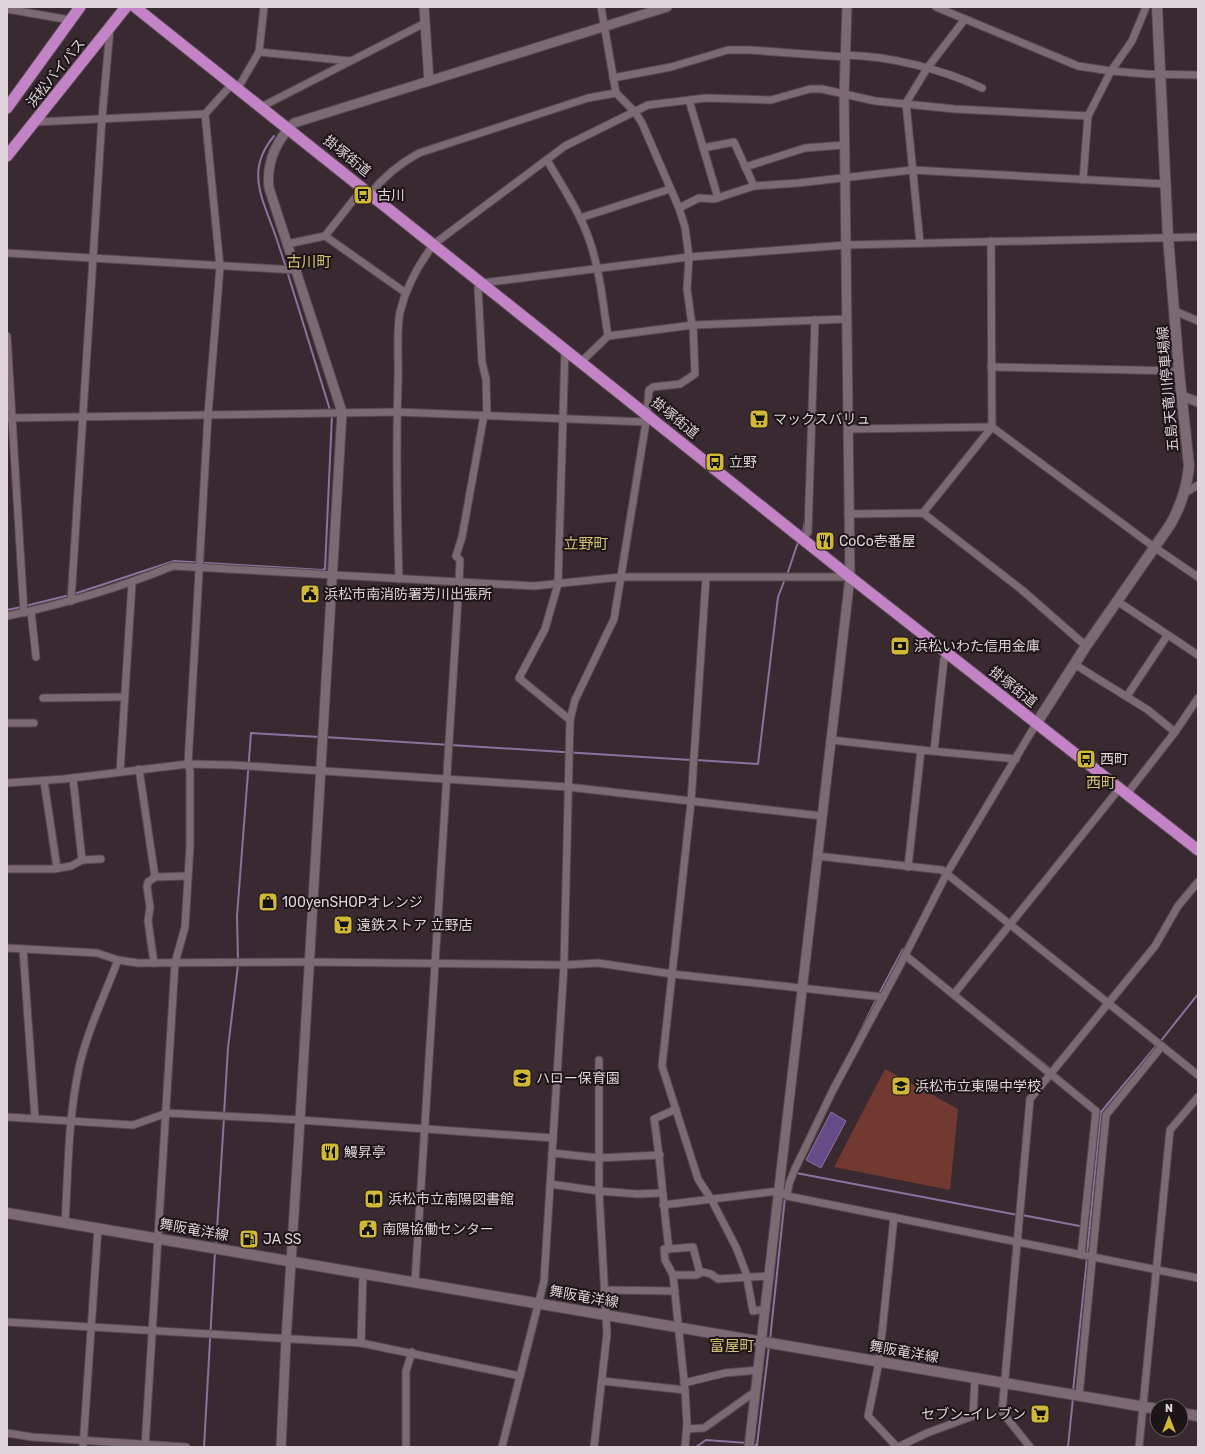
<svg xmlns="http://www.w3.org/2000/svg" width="1205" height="1454" font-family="Rubik,'Noto Sans JP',sans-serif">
<rect width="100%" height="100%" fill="#392a31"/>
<polygon fill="#713930" points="885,1069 958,1109 950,1190 834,1167"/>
<polygon fill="#654b88" stroke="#8974a0" points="831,1112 846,1121 821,1168 806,1160"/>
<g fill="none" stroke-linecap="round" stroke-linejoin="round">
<g stroke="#8974a0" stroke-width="2">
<path d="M 274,136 C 248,167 259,192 272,226 C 277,239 281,253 286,267"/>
<polyline points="287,271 330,410"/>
<polyline points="803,533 805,521"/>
<polyline points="787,575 799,539"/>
<polyline points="74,594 174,561 322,570 325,569 332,415"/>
<polyline points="25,606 70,595"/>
<polyline points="7,610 21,607"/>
<polyline points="324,737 691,760"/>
<polyline points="696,760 758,764 778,597 785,579"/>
<polyline points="238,960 237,916 251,733 320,737"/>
<polyline points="879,994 903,949 906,951"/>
<polyline points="977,1010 1052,1070"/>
<polyline points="1160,1042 1198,994"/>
<polyline points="853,1046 877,998"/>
<polyline points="224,1114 228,1048 238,965"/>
<polyline points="796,1173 1018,1215"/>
<polyline points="1022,1215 1090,1228"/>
<polyline points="216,1245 224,1118"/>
<polyline points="1087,1254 1101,1112 1157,1045"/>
<polyline points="770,1340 785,1197"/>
<polyline points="1073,1391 1087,1258"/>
<polyline points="751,1444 757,1445 769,1346"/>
<polyline points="204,1447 215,1252"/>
<polyline points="696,1447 706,1440 747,1443"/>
<polyline points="1068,1447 1073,1398"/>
</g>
<g stroke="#55484f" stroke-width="9">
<g id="minor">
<polyline points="601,7 616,93 635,112 642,123 679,208 685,227 689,257 687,289 692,325"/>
<polyline points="936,7 1078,66 1111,71 1147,74 1198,75"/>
<polyline points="7,9 70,20"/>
<polyline points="259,52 350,61"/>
<path d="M 845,55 C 890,56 942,69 982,88"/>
<polyline points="613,78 671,67 728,50 750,50 845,57"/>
<polyline points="238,88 259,52 264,7"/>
<polyline points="689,100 718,198"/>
<polyline points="261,107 425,23"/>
<polyline points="36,122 205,114"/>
<polyline points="703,148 734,142 754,186"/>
<path d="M 547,160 C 562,186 579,211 589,239 C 600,270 603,304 608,336"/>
<polyline points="745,167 805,148 845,145"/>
<polyline points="1083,180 1088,116 1111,71 1132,41 1146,7"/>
<path d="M 370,194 C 384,176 399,164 419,153 L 588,98 L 616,93"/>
<polyline points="679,208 699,198 714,199 754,186 798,183 912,170 1165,184"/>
<polyline points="580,218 670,189"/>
<polyline points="325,236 406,293"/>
<polyline points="920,243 906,103 928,67 965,19"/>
<polyline points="287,244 325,236 363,188"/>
<polyline points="7,253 295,270"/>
<polyline points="1175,311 1198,321"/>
<polyline points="7,336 24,613"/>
<polyline points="565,349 558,584 545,629 519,678 570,720"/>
<polyline points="581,362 608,336 693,325 847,319"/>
<polyline points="991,367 1179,371"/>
<polyline points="487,415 486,379 482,362 478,288 482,283 689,257 846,245 1198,237"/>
<polyline points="7,418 397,412 646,422"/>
<polyline points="848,429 992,427 1154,547 1198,577"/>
<polyline points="1185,493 1198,485"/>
<polyline points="923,513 992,427 991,241"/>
<polyline points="848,514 923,513 1022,590 1086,646"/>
<polyline points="802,539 808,532 815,320"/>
<polyline points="706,578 691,802 662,1066 698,1179 711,1199 736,1247 746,1273 753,1311 766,1309"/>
<path d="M 399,579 C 397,513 396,448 398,382 C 399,361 396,331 400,312 C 406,287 418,265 434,244 L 565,146 L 648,105 L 706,98 L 771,100 L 810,89 L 822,89 L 875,101 L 955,109 L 1088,116"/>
<polyline points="71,601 102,118 110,29"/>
<polyline points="1117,601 1198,655"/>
<polyline points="31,611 36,657"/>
<path d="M 7,616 C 64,604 119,588 173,566 L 534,586 L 621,577 L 850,577"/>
<polyline points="1074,664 1148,710 1175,732"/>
<polyline points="1127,696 1167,636"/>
<polyline points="43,698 124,697"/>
<polyline points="7,723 34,723"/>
<polyline points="831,740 921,750"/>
<polyline points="934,751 944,659 948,654"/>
<polyline points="139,769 155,877 148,882 147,887 150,907 148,921 154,963"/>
<polyline points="120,772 132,583"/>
<polyline points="73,778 82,860"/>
<polyline points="44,781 57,868"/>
<polyline points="7,783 64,779 188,764 233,765 568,787 822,816"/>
<polyline points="1126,795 1175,732 1198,698"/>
<polyline points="817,856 942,870 1198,1075"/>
<polyline points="908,867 921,750 1016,759"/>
<polyline points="10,869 54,869 71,866 82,860 101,859"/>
<polyline points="155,877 187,876"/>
<polyline points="7,948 97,953 118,960 138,963 309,962 564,965 598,963 672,974 883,997"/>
<polyline points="23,949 35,1118"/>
<polyline points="905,955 1096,1111 1081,1255"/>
<polyline points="954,994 1119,789"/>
<path d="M 676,1109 L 654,1119 C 661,1162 663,1205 669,1249 L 664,1249 L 665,1260 L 673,1275 L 685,1390 L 687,1424 L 685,1447"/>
<polyline points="7,1117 133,1125 167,1113 300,1120 553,1138"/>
<polyline points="552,1153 599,1158 660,1155"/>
<polyline points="550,1184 599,1191 599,1060"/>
<polyline points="787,1196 789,1184 794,1171 833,1090 898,969 947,873 1036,724"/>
<polyline points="663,1205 779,1191 787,1196 1198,1278"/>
<polyline points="894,1217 879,1362 868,1416 897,1447"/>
<path d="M 65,1223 C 68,1175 68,1125 77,1078 C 83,1040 104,997 118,960"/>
<polyline points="669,1249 693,1247 700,1273"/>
<polyline points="673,1275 696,1275 703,1272 711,1274 718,1279 770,1276"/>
<polyline points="415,1282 459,583 460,560 456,556 462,537 484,415"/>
<polyline points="604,1290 675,1291"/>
<polyline points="7,1322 361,1343 520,1376"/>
<polyline points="361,1343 363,1273"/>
<polyline points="602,1381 685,1390"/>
<polyline points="684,1383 725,1373 759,1370"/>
<polyline points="1079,1396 1106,1115 1162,1046"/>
<polyline points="687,1429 704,1428 756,1391"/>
<polyline points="7,1433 32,1437 186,1447"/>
<polyline points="83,1447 98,1228"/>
<polyline points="145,1447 175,963 185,927 190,846 190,771 188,764 208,415 220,267 205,114 232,84"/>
<polyline points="406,1447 406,1371 412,1352"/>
<polyline points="502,1447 544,1281 564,965 570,720 575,700 614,619 646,422 649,390 653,387 680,384 695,374 693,325"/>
<polyline points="594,1447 607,1334 599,1191 637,1194 662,1193"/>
<polyline points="898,1447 927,1433 973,1416 975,1378"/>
<polyline points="1030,1447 1002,1412 1030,1099 1155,946 1178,906 1198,882"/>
<polyline points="1139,1447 1170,1130 1198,1097"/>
</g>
</g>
<g stroke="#55484f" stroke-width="11">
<g id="tertiary">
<polyline points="424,7 429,81"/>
<polyline points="1182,396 1198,402"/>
<path d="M 281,1447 L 286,1340 L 300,1120 L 342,412 L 269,188 C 266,162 276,141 294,123 L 667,7"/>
<polyline points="749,1447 850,577 844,95 847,7"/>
</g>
</g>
<g stroke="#55484f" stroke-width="12">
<g id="secondary">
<path d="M 1036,724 L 1086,646 L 1170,525 C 1181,506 1187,488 1189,466 L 1179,371 L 1168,237 L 1157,7"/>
<polyline points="7,1213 1157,1409"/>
<polyline points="1181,1413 1198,1416"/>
</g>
</g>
<g stroke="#55484f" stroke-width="13">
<g id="trunk">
<polyline points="135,7 850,577 1198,850"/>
<polyline points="7,108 80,7"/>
<polyline points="7,156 126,7"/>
</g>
</g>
<use href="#minor" stroke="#7b6a73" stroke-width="7"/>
<use href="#tertiary" stroke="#7b6a73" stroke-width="9"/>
<use href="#secondary" stroke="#7b6a73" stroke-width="10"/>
<use href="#trunk" stroke="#c482c7" stroke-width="11"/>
</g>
<defs>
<g id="bus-square" transform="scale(1)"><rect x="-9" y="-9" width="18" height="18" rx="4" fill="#d1b736" stroke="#1c1518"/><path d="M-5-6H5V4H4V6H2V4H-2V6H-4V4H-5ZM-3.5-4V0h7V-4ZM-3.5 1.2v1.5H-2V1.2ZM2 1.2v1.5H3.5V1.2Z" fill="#111"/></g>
<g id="supermarket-square" transform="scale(1)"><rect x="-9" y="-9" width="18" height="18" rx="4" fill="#d1b736" stroke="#1c1518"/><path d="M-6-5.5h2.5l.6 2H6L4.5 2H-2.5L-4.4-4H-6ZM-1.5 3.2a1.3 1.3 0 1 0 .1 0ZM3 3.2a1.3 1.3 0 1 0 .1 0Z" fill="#111"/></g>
<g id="restaurant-square" transform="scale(1)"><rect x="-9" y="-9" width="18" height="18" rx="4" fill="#d1b736" stroke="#1c1518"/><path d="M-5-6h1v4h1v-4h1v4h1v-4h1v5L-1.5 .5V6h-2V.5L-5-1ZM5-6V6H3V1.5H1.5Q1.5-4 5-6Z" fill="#111"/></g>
<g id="civic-square" transform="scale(1)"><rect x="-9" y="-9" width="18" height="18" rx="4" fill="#d1b736" stroke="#1c1518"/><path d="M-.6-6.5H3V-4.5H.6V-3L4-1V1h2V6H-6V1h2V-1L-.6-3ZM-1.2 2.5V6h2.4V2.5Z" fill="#111"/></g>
<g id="bank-square" transform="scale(1)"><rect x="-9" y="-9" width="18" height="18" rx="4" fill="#d1b736" stroke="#1c1518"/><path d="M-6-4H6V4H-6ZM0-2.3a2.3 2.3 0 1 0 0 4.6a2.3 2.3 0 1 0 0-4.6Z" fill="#111"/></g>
<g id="shop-square" transform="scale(1)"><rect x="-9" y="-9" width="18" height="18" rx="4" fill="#d1b736" stroke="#1c1518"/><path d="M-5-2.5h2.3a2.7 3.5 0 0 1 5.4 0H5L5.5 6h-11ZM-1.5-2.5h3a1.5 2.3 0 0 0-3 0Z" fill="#111"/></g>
<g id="school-square" transform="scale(1)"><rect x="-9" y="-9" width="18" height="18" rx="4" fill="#d1b736" stroke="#1c1518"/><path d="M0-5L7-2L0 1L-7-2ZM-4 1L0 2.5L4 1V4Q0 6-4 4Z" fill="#111"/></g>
<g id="library-square" transform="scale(1)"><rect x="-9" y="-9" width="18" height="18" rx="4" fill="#d1b736" stroke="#1c1518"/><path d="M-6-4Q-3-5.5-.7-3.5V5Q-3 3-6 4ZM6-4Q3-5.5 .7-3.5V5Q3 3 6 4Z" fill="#111"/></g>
<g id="fuel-square" transform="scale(1)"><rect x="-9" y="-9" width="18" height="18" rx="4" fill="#d1b736" stroke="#1c1518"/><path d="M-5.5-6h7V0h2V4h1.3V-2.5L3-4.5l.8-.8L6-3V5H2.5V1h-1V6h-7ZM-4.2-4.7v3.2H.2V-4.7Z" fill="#111"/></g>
</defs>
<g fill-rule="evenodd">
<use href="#bus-square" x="363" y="195"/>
<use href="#supermarket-square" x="759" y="419"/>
<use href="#bus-square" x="715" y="462"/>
<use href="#restaurant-square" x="825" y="541"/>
<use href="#civic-square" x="310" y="594"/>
<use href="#bank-square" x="900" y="646"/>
<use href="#bus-square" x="1086" y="759"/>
<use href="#shop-square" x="268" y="902"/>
<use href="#supermarket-square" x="343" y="925"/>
<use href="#school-square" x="522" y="1078"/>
<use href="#school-square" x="901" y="1086"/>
<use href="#restaurant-square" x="330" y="1152"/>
<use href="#library-square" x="374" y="1199"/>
<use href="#civic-square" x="368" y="1229"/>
<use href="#fuel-square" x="249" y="1239"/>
<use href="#supermarket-square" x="1040" y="1414"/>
</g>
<g text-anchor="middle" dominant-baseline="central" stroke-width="4" stroke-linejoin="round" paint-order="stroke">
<g font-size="14" fill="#ded4d9" stroke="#1c1518">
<text transform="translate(56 73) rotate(-51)">浜松バイパス</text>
<text transform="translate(347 156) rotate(39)">掛塚街道</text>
<text transform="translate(1168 389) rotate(-95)">五島天竜川停車場線</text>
<text transform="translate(675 418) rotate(39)">掛塚街道</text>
<text transform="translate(1013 687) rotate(38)">掛塚街道</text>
<text transform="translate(194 1230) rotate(10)">舞阪竜洋線</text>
<text transform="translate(584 1297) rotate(10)">舞阪竜洋線</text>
<text transform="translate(904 1352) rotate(10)">舞阪竜洋線</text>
</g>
<g font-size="14" fill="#ded4d9" stroke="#1c1518" text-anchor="start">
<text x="377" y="195">古川</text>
<text x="773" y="419">マックスバリュ</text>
<text x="729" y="462">立野</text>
<text x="839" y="541">CoCo壱番屋</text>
<text x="324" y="594">浜松市南消防署芳川出張所</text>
<text x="914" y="646">浜松いわた信用金庫</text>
<text x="1100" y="759">西町</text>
<text x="282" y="902">100yenSHOPオレンジ</text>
<text x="357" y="925">遠鉄ストア 立野店</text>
<text x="536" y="1078">ハロー保育園</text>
<text x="915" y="1086">浜松市立東陽中学校</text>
<text x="344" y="1152">鰻昇亭</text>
<text x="388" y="1199">浜松市立南陽図書館</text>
<text x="382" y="1229">南陽協働センター</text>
<text x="263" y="1239">JA SS</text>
<text x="1026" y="1414" text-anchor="end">セブン-イレブン</text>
</g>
<g font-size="15" fill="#d2c173" stroke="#1c1518">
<text x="309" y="262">古川町</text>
<text x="586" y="544">立野町</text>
<text x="1101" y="783">西町</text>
<text x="732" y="1346">富屋町</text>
</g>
</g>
<rect width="1205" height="1454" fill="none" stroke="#ded4d9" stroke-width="16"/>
<g transform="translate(1169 1418)"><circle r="19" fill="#1c1518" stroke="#6a6165"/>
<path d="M0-3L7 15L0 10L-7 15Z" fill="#d1b736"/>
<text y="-6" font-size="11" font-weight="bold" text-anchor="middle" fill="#ded4d9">N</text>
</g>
</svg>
